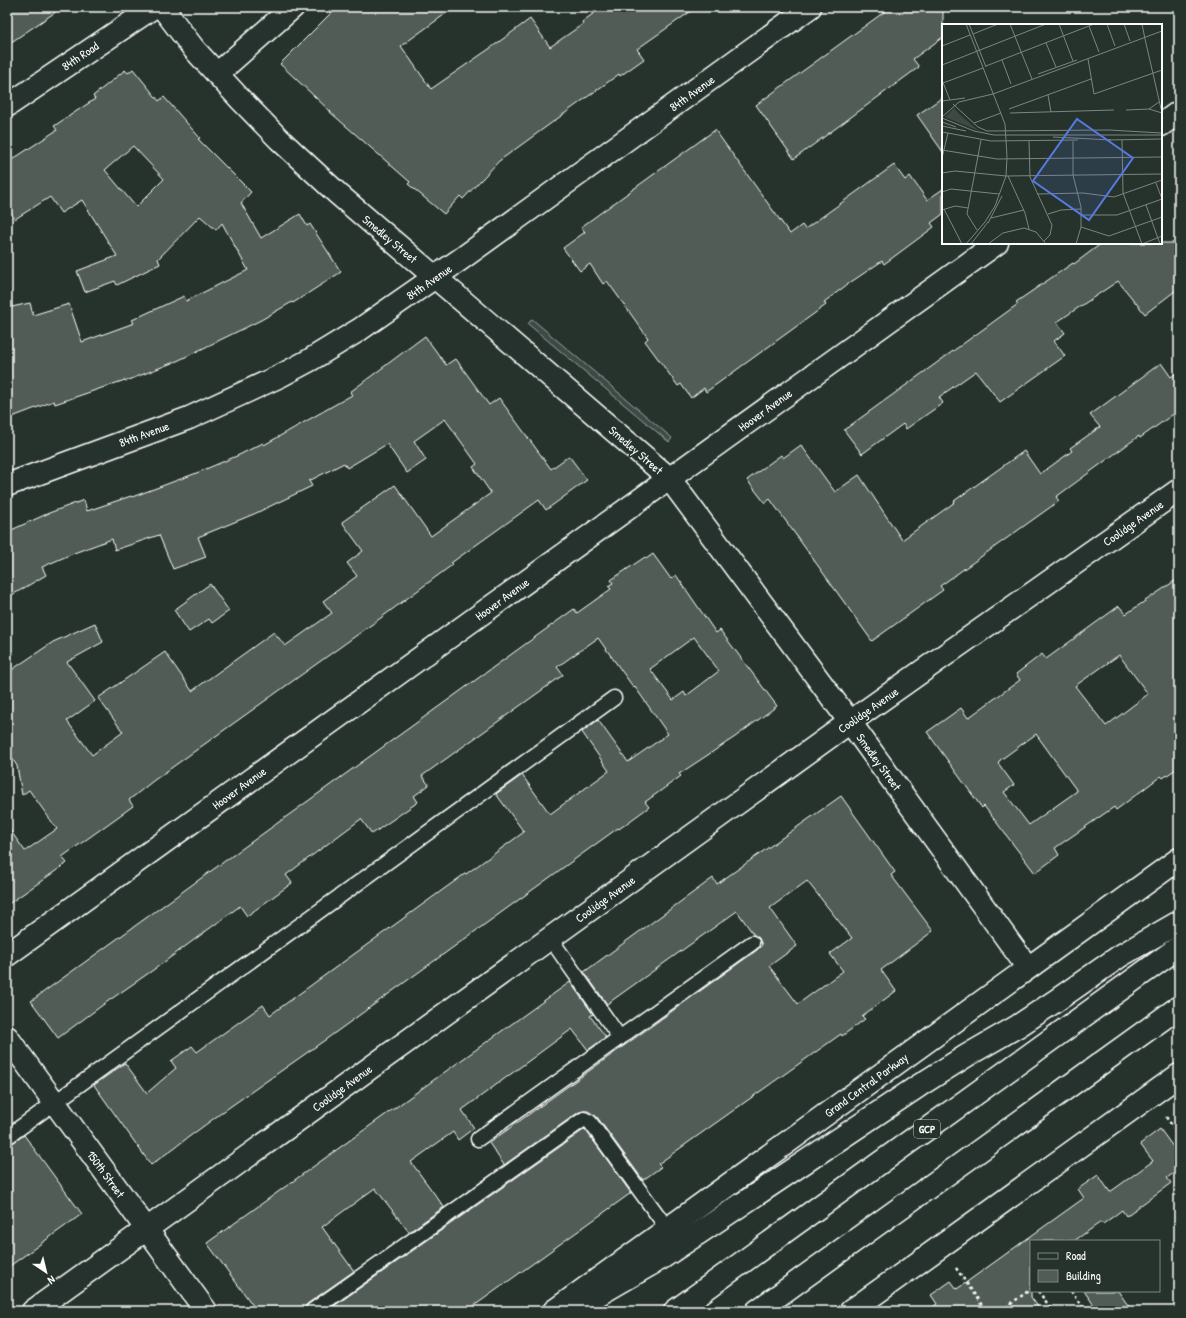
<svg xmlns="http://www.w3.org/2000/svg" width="1186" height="1318" font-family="'Patrick Hand',sans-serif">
<rect width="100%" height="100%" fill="#26332d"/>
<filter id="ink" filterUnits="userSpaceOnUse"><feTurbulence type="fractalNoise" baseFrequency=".025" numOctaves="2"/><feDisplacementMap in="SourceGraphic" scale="8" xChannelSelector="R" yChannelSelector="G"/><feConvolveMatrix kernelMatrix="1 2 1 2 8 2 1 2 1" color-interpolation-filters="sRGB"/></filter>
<g filter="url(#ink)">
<polygon fill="#3e4944" stroke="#9ea4a2" points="532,319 672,438 669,442 528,324"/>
<g fill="#515c57" stroke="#fff" fill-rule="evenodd">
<polygon points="7,7 63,7 7,45"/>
<polygon points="337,7 455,7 401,46 431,89 492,47 530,19 550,47 583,24 582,22 602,7 697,7 637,49 644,59 620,76 619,74 499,161 463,199 460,196 444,214 408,184 410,182 330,112 331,112 280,64"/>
<polygon points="891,7 943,7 943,37 913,59 919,67 794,159 756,105"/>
<path d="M 133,69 L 159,101 L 164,97 L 200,138 L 198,139 L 251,192 L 241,203 L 261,238 L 300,214 L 307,226 L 310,224 L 341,272 L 293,303 L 292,302 L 261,320 L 177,361 L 126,381 L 125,380 L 55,404 L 54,401 L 7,419 L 7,308 L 30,303 L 33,315 L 69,304 L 82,342 L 134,323 L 132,320 L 184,296 L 186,301 L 248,270 L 222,223 L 216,230 L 200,216 L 158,259 L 160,264 L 117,285 L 115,281 L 85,292 L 77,271 L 117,256 L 82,200 L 61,213 L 50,197 L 15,219 L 7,207 L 7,163 L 57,130 L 54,126 L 95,99 L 93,96 L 125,70 L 128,73 ZM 133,146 L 164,179 L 136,207 L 105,170 Z"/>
<polygon points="943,97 943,152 917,115"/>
<polygon points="715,130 790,234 802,225 805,229 894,165 905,180 910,176 927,200 943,189 943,214 931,223 934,227 884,264 882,261 848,284 824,302 826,305 706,392 704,388 691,398 681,384 678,386 645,341 648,338 607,281 603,284 590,264 580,271 563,248 585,232 581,227"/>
<polygon points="1102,243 1179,243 1179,288 1145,314 1118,281 1057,322 1065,333 1054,341 1065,356 1000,402 976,371 939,397 943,403 906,429 903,424 862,454 844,430 1018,304 1016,302 1073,263 1074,264"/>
<polygon points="425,336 446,365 455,359 456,359 489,405 499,398 551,469 569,456 587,480 546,510 539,500 451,563 452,565 378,620 153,781 129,800 133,806 62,857 67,863 7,905 7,826 25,851 57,829 29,790 22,795 17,766 7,750 7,673 53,642 95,623 103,642 67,662 95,701 67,721 92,755 123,732 98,698 165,652 192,691 274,632 285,646 332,613 323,601 357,576 347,563 363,551 342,522 395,485 431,536 491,493 473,467 477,464 445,419 414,441 426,460 407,473 387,444 347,468 344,463 309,481 312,486 254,514 198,537 206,557 173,569 159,535 115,550 112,539 74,553 42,567 46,575 7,598 7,532 49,513 84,500 87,511 131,496 132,497 194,474 239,455 263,443 264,445 352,395 350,392"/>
<polygon points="1161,363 1171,377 1179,371 1179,410 1140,438 1139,436 1056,497 1059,501 940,586 943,590 872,641 770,499 765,503 747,480 781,455 783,458 801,445 835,492 859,475 902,540 955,502 954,501 1024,451 1040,474 1072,451 1070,448 1100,427 1090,415"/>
<path d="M 653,554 L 671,579 L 676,575 L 716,633 L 720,630 L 777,706 L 735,737 L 679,774 L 681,776 L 645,802 L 649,807 L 619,829 L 618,828 L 325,1040 L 224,1111 L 151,1165 L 94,1085 L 125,1063 L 147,1093 L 176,1068 L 171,1061 L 192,1046 L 197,1052 L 263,1005 L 270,1015 L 466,873 L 466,874 L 484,861 L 524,832 L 496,794 L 522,775 L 550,814 L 609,771 L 582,732 L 598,720 L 628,762 L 668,734 L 635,687 L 634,688 L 598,638 L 557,667 L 563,675 L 422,776 L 429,785 L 414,796 L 418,802 L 372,834 L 361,819 L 286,875 L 292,883 L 247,916 L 240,906 L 156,968 L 104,1004 L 58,1038 L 31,1001 L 574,609 L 577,613 L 611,589 L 608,586 L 613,583 L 611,580 L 645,557 L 646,559 ZM 694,637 L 719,671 L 686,696 L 684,692 L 673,700 L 650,669 Z"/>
<path d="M 1179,578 L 1179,767 L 1163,778 L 1161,776 L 1116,810 L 1114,807 L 1055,848 L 1059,855 L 1035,873 L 984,806 L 982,808 L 927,732 L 961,708 L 968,718 L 1020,680 L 1016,674 L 1042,654 L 1046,659 L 1119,606 L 1126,614 ZM 1119,655 L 1148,694 L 1106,726 L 1075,686 ZM 1036,734 L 1077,791 L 1029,825 L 1004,792 L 1014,785 L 998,763 L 999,762 L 999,761 Z"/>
<polygon points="210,584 229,611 212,623 209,619 189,632 174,610"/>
<path d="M 841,796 L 895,872 L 891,875 L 933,931 L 881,970 L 896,991 L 862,1016 L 865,1019 L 842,1036 L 841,1034 L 658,1164 L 661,1167 L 643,1180 L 597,1117 L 588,1111 L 584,1111 L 579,1112 L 504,1165 L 489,1143 L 757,950 L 762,945 L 759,938 L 754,935 L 737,911 L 607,1004 L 584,972 L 713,878 L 717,884 ZM 807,881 L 852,938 L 830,954 L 843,971 L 798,1004 L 769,966 L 797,946 L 770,908 Z"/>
<polygon points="570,982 593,1014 590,1016 606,1037 588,1050 572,1029 462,1110 474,1128 458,1140 453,1132 411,1162 444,1207 409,1232 375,1188 322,1227 354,1271 307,1304 304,1311 257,1311 207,1243"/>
<polygon points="585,1129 631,1193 467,1311 327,1311"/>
<polygon points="1160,1129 1179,1155 1179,1169 1167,1178 1171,1183 1126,1216 1122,1210 1103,1224 1101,1222 1074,1241 1031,1241 1031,1297 1041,1311 927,1311 937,1304 931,1295 951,1281 957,1289 1084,1198 1078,1189 1098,1175 1110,1192 1153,1161 1140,1144"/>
<polygon points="24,1135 82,1214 7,1268 7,1147"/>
<polygon points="1084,1291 1118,1291 1132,1311 1098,1311"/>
</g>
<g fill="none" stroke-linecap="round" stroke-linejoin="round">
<g stroke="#fff" stroke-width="17">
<g id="service">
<polyline points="550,938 620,1038"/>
<polyline points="7,1137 614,698"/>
<polyline points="478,1139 752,943"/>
<polyline points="312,1311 584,1119 590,1122 667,1228"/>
</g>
</g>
<g stroke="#fff" stroke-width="25">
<g id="minor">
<polyline points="162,7 194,49 241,100 279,139 338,194 669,478 850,722 1028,968"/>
<polyline points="217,74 293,7"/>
<polyline points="7,106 154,7"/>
<polyline points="1161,125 1179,112"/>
<polyline points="7,485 189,418 280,376 310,360 359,330 461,259 810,7"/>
<polyline points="7,955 997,243"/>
<polyline points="7,1037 206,1311"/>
<polyline points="33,1311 850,722 1179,490"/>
</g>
</g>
<g stroke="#fff" stroke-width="25">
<g id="secondary">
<polyline points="554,1311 1179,859"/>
<polyline points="851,1311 1179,1075"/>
</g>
</g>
<g stroke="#fff" stroke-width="25">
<g id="motorway">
<polyline points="570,1311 660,1259 920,1085 966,1056 1018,1026 1057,1000 1120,956 1179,922"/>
<polyline points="675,1311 1179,947"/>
<polyline points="757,1311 1179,1007"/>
</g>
</g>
<g stroke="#fff" stroke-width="2.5" stroke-dasharray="3 3" stroke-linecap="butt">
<polyline points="1166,1117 1179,1135"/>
<polyline points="956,1268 986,1311"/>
<polyline points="1038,1291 1053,1311"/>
<polyline points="1071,1291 1085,1311"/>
<polyline points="1001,1311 1031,1289"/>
</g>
<use href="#service" stroke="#26332d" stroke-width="14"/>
<use href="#minor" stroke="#26332d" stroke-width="22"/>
<use href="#secondary" stroke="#26332d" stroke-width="22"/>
<use href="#motorway" stroke="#26332d" stroke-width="22"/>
</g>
</g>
<g text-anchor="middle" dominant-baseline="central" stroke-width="3" stroke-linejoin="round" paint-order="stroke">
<rect fill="#26332d" stroke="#bec2c0" stroke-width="1" x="914" y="1120" width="26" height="18" rx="3"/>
<g font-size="11" font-weight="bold" fill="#fff">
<text x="927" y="1129">GCP</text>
</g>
<g font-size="12" fill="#fff" stroke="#26332d">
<text transform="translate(80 56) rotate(-34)">84th Road</text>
<text transform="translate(692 93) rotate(-36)">84th Avenue</text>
<text transform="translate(390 239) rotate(40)">Smedley Street</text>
<text transform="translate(429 282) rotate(-35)">84th Avenue</text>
<text transform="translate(765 410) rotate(-36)">Hoover Avenue</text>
<text transform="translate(144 434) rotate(-20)">84th Avenue</text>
<text transform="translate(636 450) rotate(41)">Smedley Street</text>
<text transform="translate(1133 523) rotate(-35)">Coolidge Avenue</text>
<text transform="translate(502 599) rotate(-36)">Hoover Avenue</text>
<text transform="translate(868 710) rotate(-35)">Coolidge Avenue</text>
<text transform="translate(879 762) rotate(54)">Smedley Street</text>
<text transform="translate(239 788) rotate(-36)">Hoover Avenue</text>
<text transform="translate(605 899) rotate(-36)">Coolidge Avenue</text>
<text transform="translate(866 1085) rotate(-36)">Grand Central Parkway</text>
<text transform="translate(342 1088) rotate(-36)">Coolidge Avenue</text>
<text transform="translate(106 1174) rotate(54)">150th Street</text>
</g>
</g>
<g transform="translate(942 24)">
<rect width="220" height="220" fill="#26332d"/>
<path d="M 12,84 L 17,90 L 37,107 L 3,93 Z" fill="#3e4944"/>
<path fill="none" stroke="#7d8581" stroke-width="1" d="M 27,0 L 44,43M 68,0 L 90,55M 117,0 L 131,37M 165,0 L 173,22M 182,0 L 188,17M 200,0 L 203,15M 147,2 L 157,28M 31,10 L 56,0M 203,15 L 220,89M 104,19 L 114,43M 0,22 L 28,11M 146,35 L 152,70 L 220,46M 60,36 L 69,60M 0,41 L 104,0M 44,42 L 152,0M 96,50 L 135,36M 0,56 L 8,76M 1,59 L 41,44M 106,71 L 109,88M 0,77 L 23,74M 11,80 L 36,103 L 45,107 L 167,106 L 219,109M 67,85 L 149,55M 207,85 L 217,78M 184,86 L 207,85 L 220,89M 68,89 L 172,86M 0,93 L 17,78 L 51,70 L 220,7M 0,94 L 32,107 L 52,111 L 220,111M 0,98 L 14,103M 32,99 L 59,89M 0,102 L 24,107M 0,108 L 49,117 L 136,116M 111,113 L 169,116M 166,116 L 220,115M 180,116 L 181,169 L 200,220M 87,117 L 88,153 L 110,201 L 108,211 L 102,217M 131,117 L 131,151 L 139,183 L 139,203M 0,126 L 55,135 L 220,133M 0,134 L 6,109M 0,149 L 13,147 L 64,152 L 220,150M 66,152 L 83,189 L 87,205M 214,159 L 220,175M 0,168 L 9,165 L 57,170M 95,170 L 141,169 L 172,173 L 220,156M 204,181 L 218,220M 2,185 L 20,220M 0,186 L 13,182 L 26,184M 106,190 L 119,186 L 139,185M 140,191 L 175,191 L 220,175M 49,194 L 82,186M 46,199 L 60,172M 35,206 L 25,190 L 39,116M 24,220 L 43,198 L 53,182 L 64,152 L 65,133 L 63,100 L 24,0M 29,220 L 46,198M 46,220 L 61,209 L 82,204 L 94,208 L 104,220M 134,220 L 139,203 L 167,212 L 220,193M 200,220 L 220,212"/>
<path fill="#567ae2" fill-opacity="0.15" stroke="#567ae2" stroke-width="2" d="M 135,95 L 191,134 L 147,196 L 91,157 Z"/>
<rect width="220" height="220" fill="none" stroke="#fff" stroke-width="2"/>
</g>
<rect width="1186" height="1318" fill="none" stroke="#26332d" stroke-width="24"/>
<rect x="12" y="12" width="1162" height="1294" fill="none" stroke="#fff" stroke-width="1.5" filter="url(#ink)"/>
<rect x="1030" y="1240" width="130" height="52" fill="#26332d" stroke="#7d8581"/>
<rect x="1038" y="1253" width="20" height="6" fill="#26332d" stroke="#7d8581"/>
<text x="1066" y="1260" font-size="12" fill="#ffffff">Road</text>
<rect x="1038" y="1270" width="20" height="12" fill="#515c57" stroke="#7d8581"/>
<text x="1066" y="1280" font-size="12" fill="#ffffff">Building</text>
<g transform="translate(46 1272) rotate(145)" stroke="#26332d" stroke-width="3" paint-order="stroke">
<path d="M0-3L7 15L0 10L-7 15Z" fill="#ffffff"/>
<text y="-6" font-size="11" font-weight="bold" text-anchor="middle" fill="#ffffff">N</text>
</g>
</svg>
